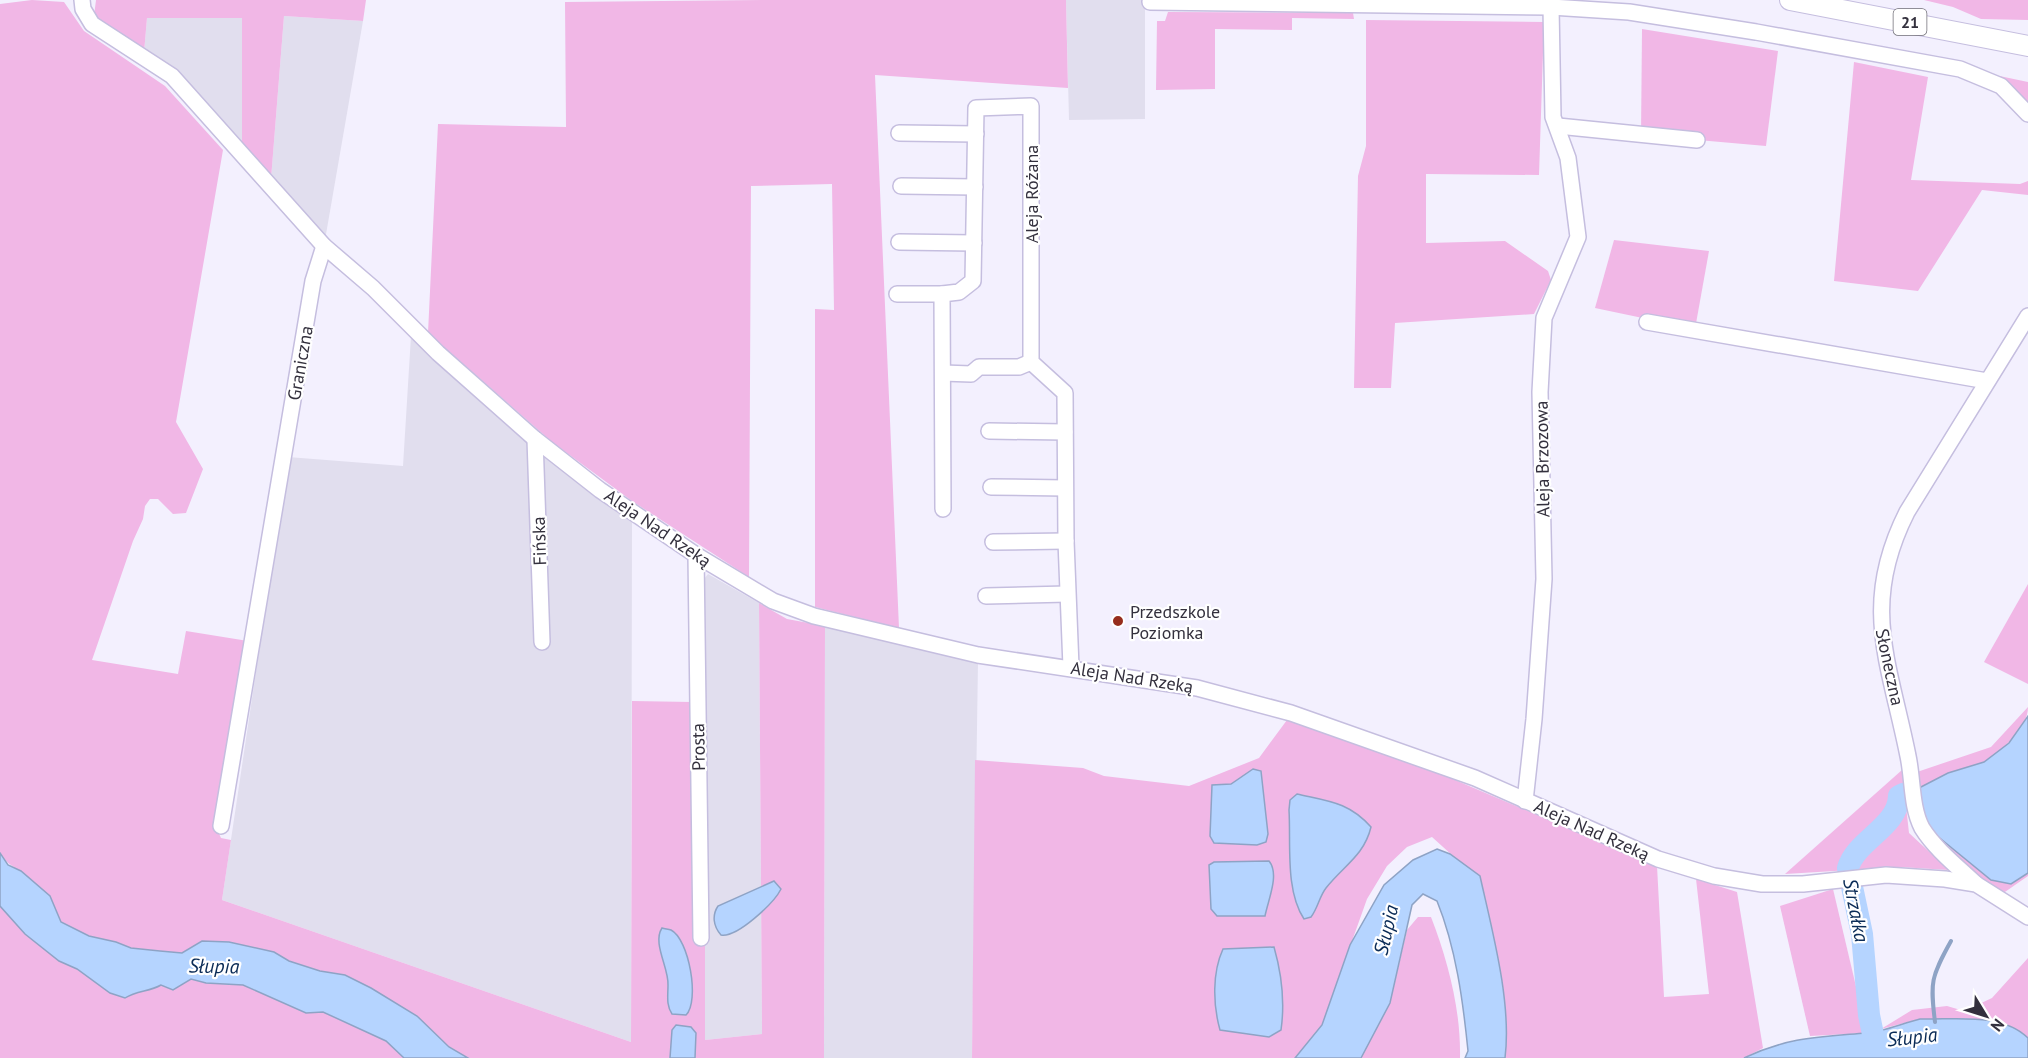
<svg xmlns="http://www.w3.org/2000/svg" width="2028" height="1058" font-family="'PT Sans',sans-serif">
<rect width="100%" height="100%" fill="#f3f0fe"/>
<g fill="#e1deee">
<polygon points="1066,0 1145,0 1145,119 1069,120"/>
<polygon points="284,16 363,21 325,240 271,179"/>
<polygon points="147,18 242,18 242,144 144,53"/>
<polygon points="411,336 455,378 561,468 632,521 631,1042 222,900 288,457 403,466"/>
<polygon points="708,574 759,603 762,1034 705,1040 701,583"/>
<polygon points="825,626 978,662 972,1058 824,1058"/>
</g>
<g fill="#f1b7e6">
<path d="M 32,0 L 64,2 L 84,31 L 165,86 L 223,150 L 176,422 L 203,469 L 186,513 L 173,514 L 158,499 L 150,499 L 145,506 L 143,519 L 133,541 L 92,660 L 178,674 L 186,631 L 248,641 L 216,827 L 221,838 L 231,840 L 222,900 L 631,1042 L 632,701 L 692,702 L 705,943 L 705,1040 L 762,1034 L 759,603 L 787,619 L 825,626 L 824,1058 L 468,1058 L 449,1047 L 417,1016 L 345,975 L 320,971 L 289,961 L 274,952 L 229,942 L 202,941 L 182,953 L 131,948 L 116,942 L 89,936 L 61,922 C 56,908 34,879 20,871 C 9,863 8,865 0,853 L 0,4 Z"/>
<polygon points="96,0 366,0 363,21 284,16 271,179 242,144 242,18 147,18 144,53 94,16"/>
<polygon points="762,0 1066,0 1068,88 875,75 899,628 815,607 815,309 834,310 832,184 751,186 749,577 632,501 552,442 428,333 438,124 566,127 565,2"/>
<polygon points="1924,0 2028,0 2028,20 1981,19 1953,7"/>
<polygon points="1168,12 1353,13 1354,19 1292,18 1292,30 1215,29 1215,89 1156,90 1157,21 1165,21"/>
<polygon points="1366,20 1544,22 1539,175 1426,174 1426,243 1505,241 1548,271 1551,280 1534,314 1395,323 1391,388 1354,388 1358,176 1366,146"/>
<polygon points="1642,29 1778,51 1766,146 1641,135"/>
<polygon points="1854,62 1928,77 1911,180 2020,184 2028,181 2028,195 1982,190 1918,291 1834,281"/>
<polygon points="1990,74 2028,82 2028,104"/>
<polygon points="1614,240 1709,251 1695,329 1595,308"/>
<polygon points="2028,584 2028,684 1984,662"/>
<path d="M 2028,707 C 2028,728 2003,750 1985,761 C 1970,770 1952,771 1936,780 L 1936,835 L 1991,880 L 2011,884 L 2028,873 L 2028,876 L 2002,894 C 1982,881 1932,845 1924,823 C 1918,808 1919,787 1917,772 L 1991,747 Z"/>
<path d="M 1287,720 L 1427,768 L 1657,866 L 1664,997 L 1709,994 L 1696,879 L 1737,892 L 1763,1048 L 1744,1058 L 1505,1058 C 1512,1003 1492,930 1480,876 L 1464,866 L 1432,837 L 1407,847 L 1387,866 L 1367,899 L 1322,1025 L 1295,1058 L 972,1058 L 975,760 L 1083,768 L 1104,776 L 1189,786 L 1259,758 Z"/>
<polygon points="1902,770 1909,833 1949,870 1900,867 1785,874"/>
<polygon points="1833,889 1867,1033 1810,1036 1780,906"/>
<path d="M 0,906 L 25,934 L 59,961 L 77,969 L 110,993 L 125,998 C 137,990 149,992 161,985 L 173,990 L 191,979 L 206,983 L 243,985 L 306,1013 L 323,1012 L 386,1041 L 404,1058 L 0,1058 Z"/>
<path d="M 1418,917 L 1431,917 C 1448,961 1461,1010 1460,1058 L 1361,1058 L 1390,1003 L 1407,930 Z"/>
<polygon points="2028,958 2028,1038 2023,1033 1974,1019 1920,1019 1881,1029 1912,1010 1947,1006 1964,1011 1992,998"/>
</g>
<g fill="#b5d4ff" stroke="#8ea3c5" stroke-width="1.5">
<polygon points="2028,716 2028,873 2011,884 1991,880 1936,835 1923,817 1919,788 1948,773 1984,762 2009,743"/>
<polygon points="1253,769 1261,771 1268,834 1266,842 1257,845 1214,843 1210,836 1212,785 1231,784"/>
<path d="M 1297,794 C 1328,801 1349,802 1371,827 C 1364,856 1343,866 1326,888 C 1319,897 1318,908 1311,917 L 1304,919 C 1285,890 1291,844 1289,810 L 1290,800 Z"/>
<path d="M 1437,849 L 1450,854 L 1480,876 C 1492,930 1512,1003 1505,1058 L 1465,1058 L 1468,1051 C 1463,1001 1456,948 1437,901 L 1423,894 L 1412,905 L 1390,1003 L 1361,1058 L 1295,1058 L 1322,1025 L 1350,945 L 1384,885 L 1413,860 Z"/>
<path d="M 0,853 L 8,865 L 21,871 L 50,896 L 61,922 L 89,936 L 116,942 L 131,948 L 160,951 L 182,953 L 202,941 L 229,942 L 274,952 L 289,961 L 320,971 L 345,975 L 371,988 L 417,1016 L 449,1047 L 468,1058 L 404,1058 L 386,1041 L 323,1012 L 306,1013 L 243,985 L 206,983 L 191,979 L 173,990 L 161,985 C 149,992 137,990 125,998 L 110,993 L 77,969 L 59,961 L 25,934 L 0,906 Z"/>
<path d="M 1269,861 C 1280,874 1268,900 1265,916 L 1217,916 L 1211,909 L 1209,865 L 1214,862 Z"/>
<path d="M 774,881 L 781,889 C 774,903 737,938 721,935 C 713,926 712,915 718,906 Z"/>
<path d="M 662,928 C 665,929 668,929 671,930 C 689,939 700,1001 686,1015 L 672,1014 C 666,1005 668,996 668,985 C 669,968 652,943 662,928 Z"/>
<path d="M 1274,947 C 1282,975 1285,1002 1281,1030 L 1269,1037 L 1220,1030 C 1213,1005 1212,973 1223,949 Z"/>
<path d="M 1920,1019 C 1954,1020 2002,1012 2028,1038 L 2028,1058 L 1744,1058 C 1788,1037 1819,1037 1866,1033 C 1883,1032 1903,1023 1920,1019 Z"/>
<polygon points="676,1025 691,1027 696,1033 695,1058 670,1058 672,1030"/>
</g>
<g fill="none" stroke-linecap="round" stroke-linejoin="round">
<path stroke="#8ea3c5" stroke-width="4" d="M 1935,1022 C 1930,982 1931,977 1951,941"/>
<path stroke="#b5d4ff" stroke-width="22" d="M 1875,1044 L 1869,1015 L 1862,934 L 1848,868 C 1856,840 1898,827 1899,796 L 1903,794"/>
<g stroke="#c5bedf" stroke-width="18">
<g id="minor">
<polyline points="82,0 83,9 92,24 172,76 324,246 373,288 438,353 535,439 600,490 696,555 773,601 814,616 978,655 1197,688 1291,713 1475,778 1658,859 1714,876 1762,884 1803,884 1886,875 1945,879 1976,884 2028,917"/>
<polyline points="1150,2 1551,7 1629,12 1756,32 1960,69 2001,86 2028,114"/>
<polyline points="1558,126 1697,140"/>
<polyline points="899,133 976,134"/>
<polyline points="901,186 975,187"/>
<polyline points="899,242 974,243"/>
<polyline points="897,294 942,294"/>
<polyline points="1647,322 1987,381"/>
<polyline points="943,373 971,374 979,367 1019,367 1031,362"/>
<polyline points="989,431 1065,432"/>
<polyline points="535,439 542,642"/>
<polyline points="991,487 1065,488"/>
<polyline points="943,509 942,294 959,292 973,281 976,108 1031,106 1031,362 1065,393 1066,541 1071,667"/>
<polyline points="993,542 1066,541"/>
<polyline points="696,555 701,938"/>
<polyline points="986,596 1067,594"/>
<polyline points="1525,801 1534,719 1544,579 1540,392 1544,318 1578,237 1568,158 1553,117 1551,7"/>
<polyline points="221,826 313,281 324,246"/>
<path d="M 1976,884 C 1958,867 1935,849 1922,828 C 1911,807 1913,779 1908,756 C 1889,661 1860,605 1907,512 L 2028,316"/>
</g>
</g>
<g stroke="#c5bedf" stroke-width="22">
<polyline id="major" points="1790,0 2028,46"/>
</g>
<use href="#minor" stroke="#fff" stroke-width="15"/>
<use href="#major" stroke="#fff" stroke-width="20"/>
</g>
<circle fill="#962d1d" stroke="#fff" stroke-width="2" cx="1118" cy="621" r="6"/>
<g text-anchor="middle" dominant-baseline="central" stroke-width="4.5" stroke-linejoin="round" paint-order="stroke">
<rect fill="#fff" stroke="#706e77" stroke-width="1.5" x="1893.5" y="9" width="33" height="26" rx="4.5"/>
<g font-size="16" font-weight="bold" fill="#33303d">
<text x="1910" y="22">21</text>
</g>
<g font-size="18" fill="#33303d" stroke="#fff">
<text transform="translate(1031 194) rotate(-90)">Aleja Różana</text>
<text transform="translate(300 363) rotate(-80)">Graniczna</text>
<text transform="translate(1542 459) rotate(-91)">Aleja Brzozowa</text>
<text transform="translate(658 528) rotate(34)">Aleja Nad Rzeką</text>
<text transform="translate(539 541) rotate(-92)">Fińska</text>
<text transform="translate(1890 667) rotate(78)">Słoneczna</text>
<text transform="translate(1132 677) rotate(9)">Aleja Nad Rzeką</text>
<text transform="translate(698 747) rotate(-91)">Prosta</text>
<text transform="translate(1592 830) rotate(24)">Aleja Nad Rzeką</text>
</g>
<g font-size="18" fill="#33303d" stroke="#fff" text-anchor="start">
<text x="1130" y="611">Przedszkole<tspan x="1130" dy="21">Poziomka</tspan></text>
</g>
<g font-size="20" font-style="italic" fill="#0b2c57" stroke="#fff">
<text transform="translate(1856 910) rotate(79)">Strzałka</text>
<text transform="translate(1386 930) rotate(-77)">Słupia</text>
<text transform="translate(214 966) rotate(1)">Słupia</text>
<text transform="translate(1912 1037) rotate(-6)">Słupia</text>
</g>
</g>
<g transform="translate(1986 1016) rotate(128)" stroke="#ffffff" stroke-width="4.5" paint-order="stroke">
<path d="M0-4.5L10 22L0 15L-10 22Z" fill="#33303d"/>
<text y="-9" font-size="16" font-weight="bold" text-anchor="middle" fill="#33303d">N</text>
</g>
</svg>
